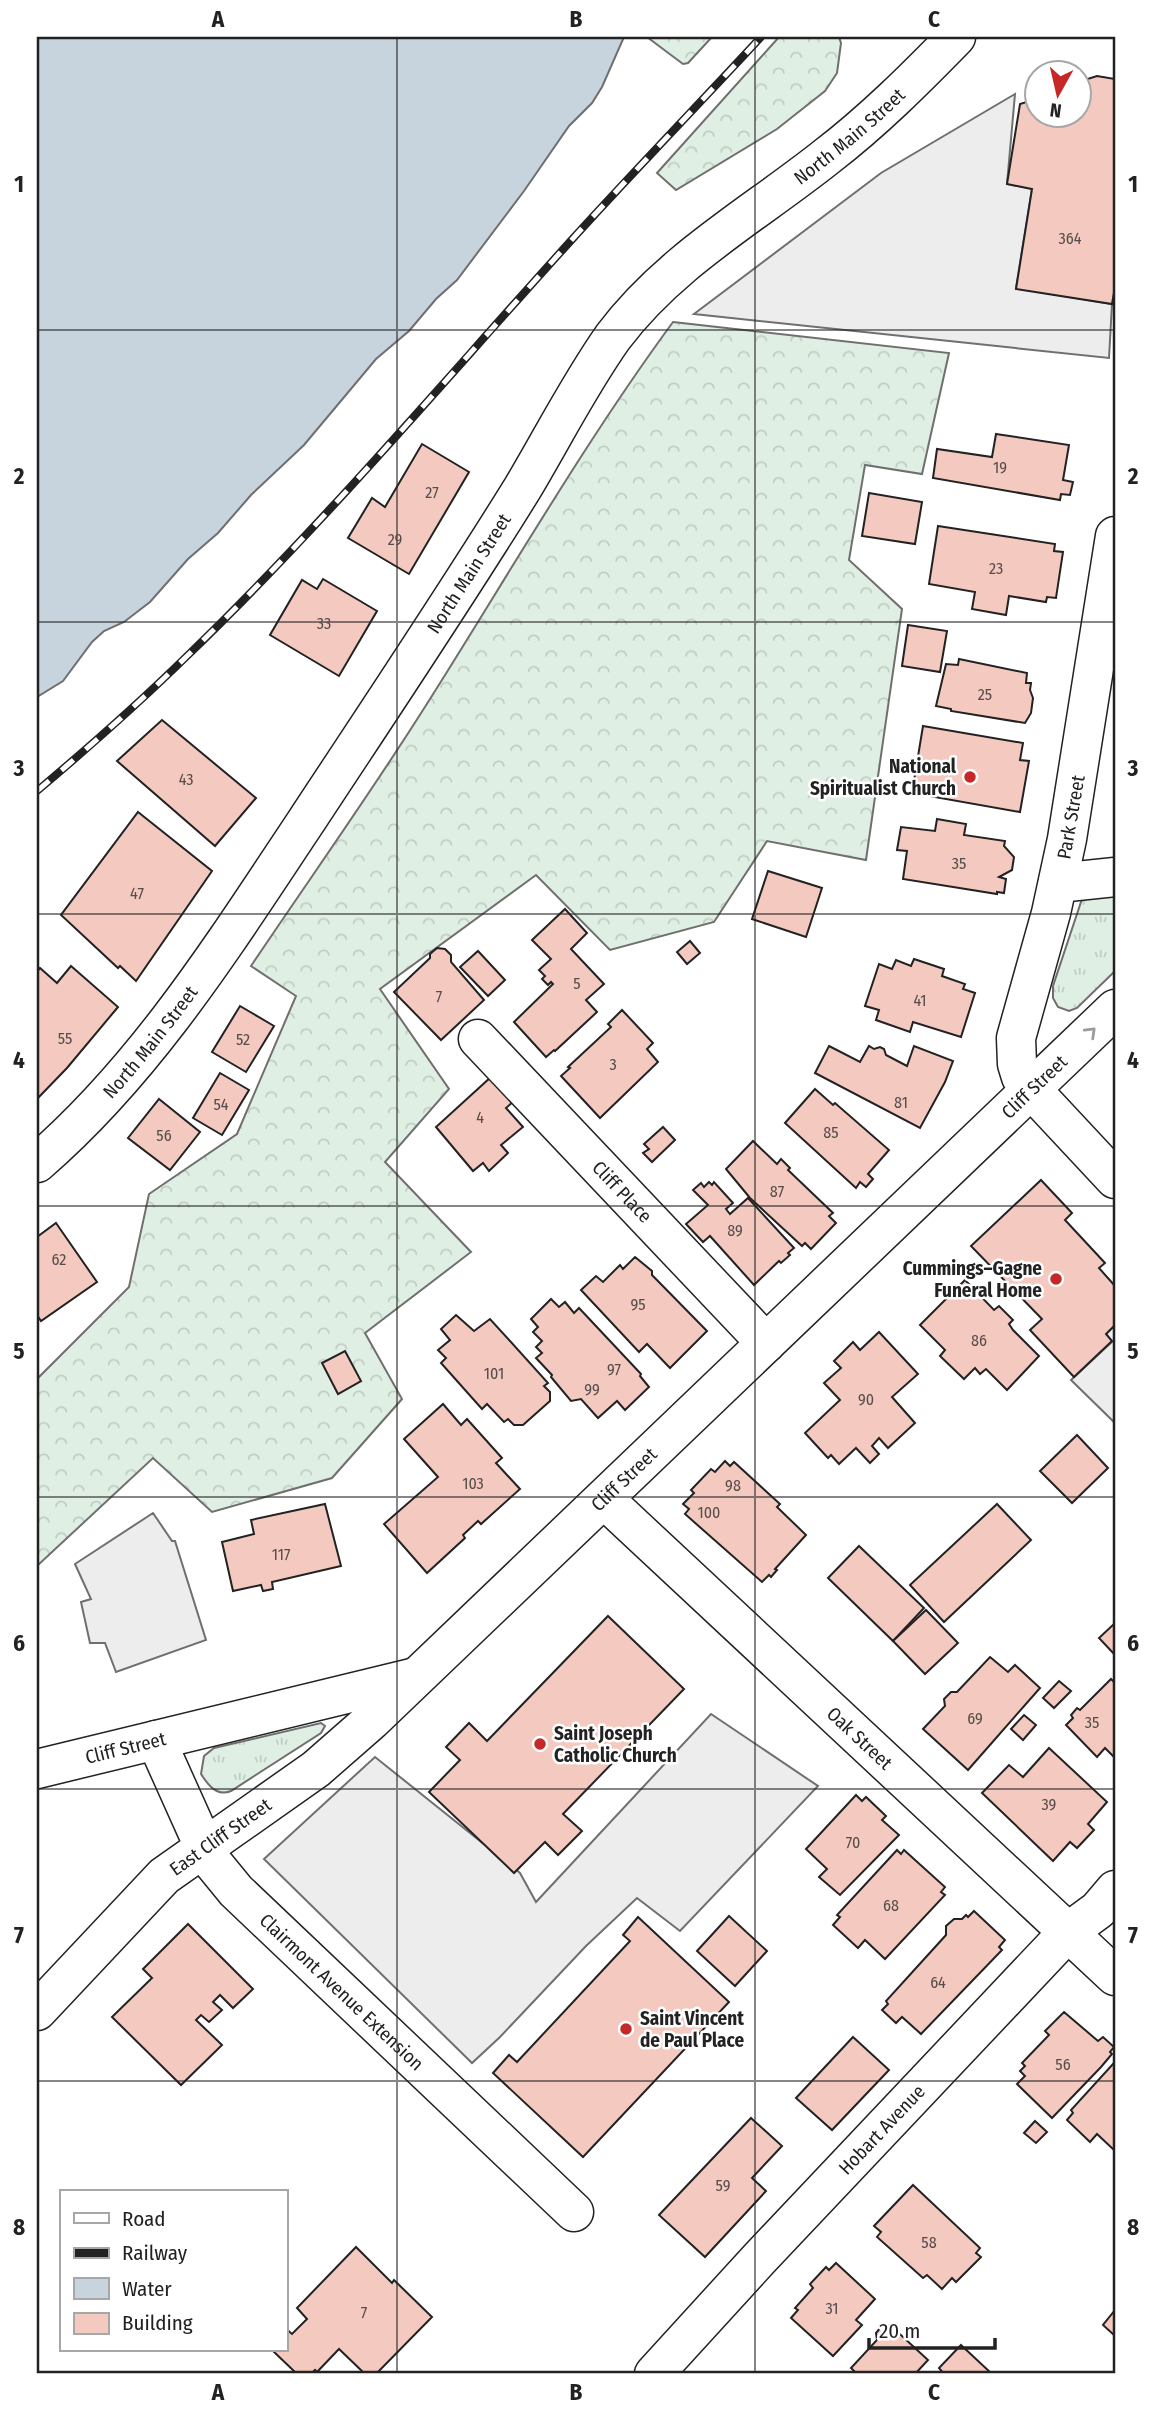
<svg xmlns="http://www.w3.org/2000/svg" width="1152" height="2411" font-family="'Fira Sans Condensed',sans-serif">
<defs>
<pattern id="grass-tufts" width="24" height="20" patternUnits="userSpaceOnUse" patternTransform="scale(1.75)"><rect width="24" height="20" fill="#e0efe3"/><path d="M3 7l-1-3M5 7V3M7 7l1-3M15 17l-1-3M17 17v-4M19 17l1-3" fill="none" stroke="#c0cdc2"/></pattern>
<pattern id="forest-crowns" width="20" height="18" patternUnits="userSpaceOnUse" patternTransform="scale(1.75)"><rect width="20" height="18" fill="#e0efe3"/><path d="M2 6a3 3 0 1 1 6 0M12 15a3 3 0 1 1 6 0" fill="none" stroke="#c0cdc2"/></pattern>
</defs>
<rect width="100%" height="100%" fill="#fff"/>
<g fill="url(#grass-tufts)" stroke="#6f6f6f" stroke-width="2">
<polygon points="1115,890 1115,971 1077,1008 1069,1011 1058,1007 1053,998 1053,986 1081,902 1084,898"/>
<path d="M 321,1723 L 325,1726 L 321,1733 L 231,1791 C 217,1797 208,1785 201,1774 L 204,1756 L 214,1748 Z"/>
</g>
<g fill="url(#forest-crowns)" stroke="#6f6f6f" stroke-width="2">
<polygon points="647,37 712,37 688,63 683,64"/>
<polygon points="779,37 839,37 841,43 837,73 825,91 777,129 676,190 657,173"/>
<path d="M 673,322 L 949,353 L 922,474 L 865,465 L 849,560 L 902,609 L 866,860 L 767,841 L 714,922 L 610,950 L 536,875 L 380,989 L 449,1089 L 385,1162 L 471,1252 L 365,1333 L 402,1399 L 332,1478 L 212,1512 L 153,1458 L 37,1566 L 37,1379 L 129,1287 L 149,1194 L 237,1134 L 296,996 L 251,966 C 308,881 368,797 423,710 C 505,581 582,446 673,322 Z"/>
</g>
<g fill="#ededed" stroke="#6f6f6f" stroke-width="2">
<polygon points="1015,94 1007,184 1032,189 1016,288 1112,304 1109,358 694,314 881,173"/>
<polygon points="1115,1325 1115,1423 1071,1380 1112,1342 1106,1334"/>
<polygon points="153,1513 172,1541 175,1541 206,1640 116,1672 105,1643 90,1643 81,1602 91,1599 75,1564"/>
<polygon points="711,1714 818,1786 680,1931 637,1898 586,1946 500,2037 472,2063 264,1859 375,1757 520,1873 536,1902"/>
</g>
<polygon fill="#c7d3dd" stroke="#6f6f6f" stroke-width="2" points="37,37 624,37 602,87 592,103 569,126 524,191 457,280 436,299 409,331 376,359 304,445 251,495 218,533 188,559 150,602 124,622 104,631 92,642 63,681 37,697"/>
<g fill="#f3c9c0" stroke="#222" stroke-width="2">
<polygon points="1097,76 1115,79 1115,287 1112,304 1016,289 1032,189 1007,184 1020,104 1036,99 1036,116 1078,116 1078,82"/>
<polygon points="996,434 1069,445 1063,480 1073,482 1070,495 1061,494 1060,500 933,478 937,449 992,457"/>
<polygon points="422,444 469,472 409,574 348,538 372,498 385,507"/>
<polygon points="869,493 922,502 915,544 862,536"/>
<polygon points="938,526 1055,544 1054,551 1063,552 1056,598 1047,597 1046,602 1009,596 1006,615 972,609 975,592 929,584"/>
<polygon points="323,579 377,611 339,676 270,635 302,580 317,589"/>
<polygon points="908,625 947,631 940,672 902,666"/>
<polygon points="959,659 1027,673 1026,683 1031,683 1030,690 1033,698 1031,713 1025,723 951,711 951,709 936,706 946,664 958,665"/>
<polygon points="162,720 256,798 215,846 117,761"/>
<polygon points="923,726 1023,743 1020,760 1029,761 1020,812 912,793"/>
<polygon points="138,812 212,871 136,981 120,966 118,968 61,915"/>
<polygon points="937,819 966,824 964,835 1005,841 1004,846 1014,857 1012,870 999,877 1006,879 1004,893 997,892 997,894 903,879 907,851 897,850 901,827 935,831"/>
<polygon points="768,871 822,888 806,937 752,919"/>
<polygon points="565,909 587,933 571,949 604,984 586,1000 597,1012 555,1051 554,1050 546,1057 514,1022 553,984 551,982 548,985 542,979 545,976 539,970 551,959 532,940"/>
<polygon points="690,941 700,953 687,964 677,952"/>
<polygon points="437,948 445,949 451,955 451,962 484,1000 441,1040 394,992 430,958 430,954"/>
<polygon points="478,951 505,980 488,996 460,967"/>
<polygon points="914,959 944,969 942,976 965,984 963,989 975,993 961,1037 913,1022 910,1032 876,1020 879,1010 865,1006 879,964 892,969 896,960 911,966"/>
<polygon points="71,966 118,1007 67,1068 37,1099 37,972 40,968 57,983"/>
<polygon points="240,1006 274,1026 246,1072 212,1052"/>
<polygon points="622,1010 653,1043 647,1049 658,1062 600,1118 561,1076 570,1068 568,1067 611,1027 608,1024"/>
<polygon points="829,1046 860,1062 869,1046 874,1049 880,1047 884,1049 886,1055 907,1066 914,1046 953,1061 945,1082 920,1128 815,1073"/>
<polygon points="220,1073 249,1090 222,1135 193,1118"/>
<polygon points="491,1077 514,1101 506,1108 523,1127 501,1145 508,1153 489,1171 483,1163 473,1171 436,1127"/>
<polygon points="815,1089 833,1105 835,1103 889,1150 868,1174 873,1179 866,1187 860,1182 856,1188 785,1123"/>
<polygon points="159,1099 200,1132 170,1170 128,1138"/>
<polygon points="663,1127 675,1140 652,1162 643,1153 649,1149 644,1144"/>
<polygon points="753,1141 777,1164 781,1159 790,1168 788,1170 833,1213 829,1216 836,1223 811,1249 805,1243 802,1246 750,1198 726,1169"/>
<polygon points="1041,1180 1072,1213 1065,1220 1105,1263 1099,1268 1115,1286 1115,1325 1106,1334 1112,1341 1074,1377 1030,1330 1042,1319 971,1246"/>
<polygon points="709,1182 712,1185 714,1182 733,1203 726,1209 730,1214 748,1198 794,1248 788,1253 790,1255 781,1263 779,1261 754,1285 710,1236 703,1242 686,1224 708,1205 693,1190 701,1183 704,1187"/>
<polygon points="56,1223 97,1282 41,1321 37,1315 37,1237"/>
<polygon points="635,1257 652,1271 652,1275 707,1331 670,1368 647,1344 639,1352 581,1290 596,1276 603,1282 620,1265 623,1269"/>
<polygon points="965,1280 994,1310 999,1306 1013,1320 1009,1324 1013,1330 1039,1356 1007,1390 986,1369 980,1374 975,1368 964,1379 940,1356 945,1350 920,1325"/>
<polygon points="551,1299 559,1307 565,1302 574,1313 579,1308 641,1374 640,1376 649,1387 625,1410 617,1401 598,1418 581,1399 571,1401 551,1377 552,1375 536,1358 542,1353 536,1347 542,1341 533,1332 538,1327 531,1319"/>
<polygon points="456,1315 474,1331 490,1319 548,1383 544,1386 550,1392 550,1401 523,1425 514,1425 508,1419 504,1422 487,1404 482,1409 441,1363 446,1358 438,1350 450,1340 441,1329"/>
<polygon points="879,1332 918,1374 892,1397 915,1423 888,1448 879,1438 872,1446 879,1454 870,1463 856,1448 839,1464 831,1455 828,1458 805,1433 840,1400 824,1383 841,1368 834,1361 853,1342 860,1350"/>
<polygon points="345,1351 361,1381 338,1394 322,1363"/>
<polygon points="443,1404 461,1425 467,1419 502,1458 496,1463 520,1489 481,1524 478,1521 463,1535 465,1538 427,1573 384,1524 438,1477 404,1439"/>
<polygon points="1077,1435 1108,1468 1072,1503 1040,1471"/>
<polygon points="725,1461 730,1466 734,1462 780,1504 777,1507 806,1535 775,1569 777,1570 771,1577 769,1575 762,1582 685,1514 689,1509 683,1504 694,1493 691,1490 711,1469 715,1472"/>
<polygon points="325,1504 341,1566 272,1582 273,1589 263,1591 261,1585 233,1591 222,1542 254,1534 251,1520"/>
<polygon points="997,1504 1031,1540 944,1622 910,1585"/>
<polygon points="859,1546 924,1608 893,1641 828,1578"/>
<polygon points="926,1610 958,1643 925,1674 893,1641"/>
<polygon points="608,1616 684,1689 563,1814 582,1831 558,1855 545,1842 514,1873 429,1792 460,1760 446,1747 469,1723 487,1741"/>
<polygon points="1115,1623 1115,1655 1099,1638"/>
<polygon points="990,1657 1008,1672 1015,1665 1040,1688 968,1770 923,1729 945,1706 944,1699 951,1692 957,1692"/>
<polygon points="1111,1679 1115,1683 1115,1758 1105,1748 1097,1757 1066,1725 1073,1718 1071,1715 1077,1708 1080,1710"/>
<polygon points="1059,1681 1071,1691 1054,1708 1043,1698"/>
<polygon points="1024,1715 1036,1725 1023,1740 1011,1729"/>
<polygon points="1049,1748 1107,1802 1088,1824 1094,1830 1077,1848 1070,1842 1053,1861 982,1793 1009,1765 1023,1777"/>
<polygon points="856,1795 862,1801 866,1797 886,1816 882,1820 899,1835 840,1895 819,1877 827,1869 806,1849"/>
<polygon points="897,1850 901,1854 904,1850 945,1887 941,1892 945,1895 885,1959 865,1940 858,1948 833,1925 840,1917 837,1915"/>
<polygon points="974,1911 1005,1940 999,1947 1002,1950 921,2034 902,2017 896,2023 882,2010 888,2004 886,2001 946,1935 946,1926 954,1919 962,1919 966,1915 968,1917"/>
<polygon points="729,1916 767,1951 735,1986 697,1951"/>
<polygon points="638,1917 729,2002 583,2157 493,2073 509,2055 517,2062 630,1941 623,1935"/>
<polygon points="188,1924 253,1989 233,2008 220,1995 213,2002 222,2010 209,2022 201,2015 196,2020 222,2045 181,2085 112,2017 152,1978 143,1969"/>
<polygon points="1064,2012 1098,2041 1103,2037 1114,2047 1110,2052 1112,2054 1101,2067 1052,2118 1017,2084 1025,2076 1020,2071 1025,2066 1022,2063 1049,2035 1045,2031"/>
<polygon points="853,2037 889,2070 832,2130 796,2098"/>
<polygon points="1113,2064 1115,2066 1115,2151 1097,2134 1090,2142 1067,2120 1073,2113 1071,2110"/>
<polygon points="751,2118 782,2146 752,2178 766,2191 705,2257 659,2215"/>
<polygon points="1035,2121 1047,2132 1036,2143 1024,2133"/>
<polygon points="913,2185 980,2248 976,2253 981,2257 956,2282 952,2278 942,2289 927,2275 923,2278 877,2237 881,2232 874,2226"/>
<polygon points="356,2247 392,2283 394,2280 432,2317 376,2374 365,2374 339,2349 317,2372 315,2370 311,2374 297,2374 272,2350 285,2350 285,2328 292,2334 307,2319 297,2308"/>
<polygon points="836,2263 875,2299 856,2320 862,2325 833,2356 791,2318 798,2310 795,2308 813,2288 810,2284 826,2267 829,2270"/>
<polygon points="1115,2310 1115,2336 1103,2325"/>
<polygon points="890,2325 928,2360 915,2374 857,2374 851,2368 877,2340 876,2333 881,2327"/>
<polygon points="961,2345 991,2373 990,2374 944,2374 939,2368"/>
</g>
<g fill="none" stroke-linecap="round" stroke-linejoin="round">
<g stroke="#222" stroke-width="41">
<g id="street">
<polyline points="1115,536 1067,839 1051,913 1016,1038 1017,1064 1021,1077 1031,1089 1115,1179"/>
<polyline points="1058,883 1115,877"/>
<path id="s1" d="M 478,1039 L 766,1343"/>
<path id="s2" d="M 604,1499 L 1115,1976"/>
<path id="s3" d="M 156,1740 L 209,1858 L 236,1891 L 574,2212"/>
<path id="s4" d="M 37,1769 L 416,1677"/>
<path id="s5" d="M 37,2011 L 164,1876 L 316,1769 L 372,1720 L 1115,1009"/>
<path id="s6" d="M 654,2374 L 759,2259 L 1068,1932 L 1098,1910 L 1115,1890"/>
</g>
</g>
<g stroke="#222" stroke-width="41">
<g id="secondary">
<path id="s7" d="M 37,1163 C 147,1068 225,943 305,823 C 378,712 452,602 522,489 C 552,439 579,385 613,337 C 670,261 753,215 826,157 C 873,121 915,79 956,37"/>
</g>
</g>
<use href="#street" stroke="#fff" stroke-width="38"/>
<use href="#secondary" stroke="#fff" stroke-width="38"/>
<g stroke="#222" stroke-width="8">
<path id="rail" d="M 37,791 C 88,748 138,704 186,657 C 324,524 448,376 577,234 C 637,168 700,103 761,37"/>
</g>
<use href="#rail" stroke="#fff" stroke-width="5" stroke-dasharray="16" stroke-linecap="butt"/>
</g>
<defs><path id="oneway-chevron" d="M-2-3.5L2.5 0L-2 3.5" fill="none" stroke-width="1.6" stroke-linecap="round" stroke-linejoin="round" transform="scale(1.75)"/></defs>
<use stroke="#9c9c9c" href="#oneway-chevron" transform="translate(1091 1032) rotate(-44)"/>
<path fill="none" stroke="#222" stroke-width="2" stroke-opacity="0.55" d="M 397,37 L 397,2374M 755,37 L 755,2374M 37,330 L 1115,330M 37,622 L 1115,622M 37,914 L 1115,914M 37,1206 L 1115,1206M 37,1497 L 1115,1497M 37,1789 L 1115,1789M 37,2081 L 1115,2081"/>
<g fill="#c62828" stroke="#fff" stroke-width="2.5">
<circle cx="970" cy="777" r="7"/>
<circle cx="1056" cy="1279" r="7"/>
<circle cx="540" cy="1744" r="7"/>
<circle cx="626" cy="2029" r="7"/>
</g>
<g text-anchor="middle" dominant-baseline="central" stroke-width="5" stroke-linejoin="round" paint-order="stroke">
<g font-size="16" fill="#564c4a">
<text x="1070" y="238">364</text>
<text x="1000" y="467">19</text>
<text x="432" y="492">27</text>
<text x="395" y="539">29</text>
<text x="996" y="568">23</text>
<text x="324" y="623">33</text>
<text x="985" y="694">25</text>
<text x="186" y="779">43</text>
<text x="959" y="863">35</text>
<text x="137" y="893">47</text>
<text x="577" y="983">5</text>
<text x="439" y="996">7</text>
<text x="920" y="1000">41</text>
<text x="65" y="1038">55</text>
<text x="243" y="1039">52</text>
<text x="613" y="1064">3</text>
<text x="901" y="1102">81</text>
<text x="221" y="1104">54</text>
<text x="480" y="1117">4</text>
<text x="831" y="1132">85</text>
<text x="164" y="1135">56</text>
<text x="777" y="1191">87</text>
<text x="735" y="1230">89</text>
<text x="59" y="1259">62</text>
<text x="638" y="1304">95</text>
<text x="979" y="1340">86</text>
<text x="614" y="1369">97</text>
<text x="494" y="1373">101</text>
<text x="592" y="1389">99</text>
<text x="866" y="1399">90</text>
<text x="473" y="1483">103</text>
<text x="733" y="1485">98</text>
<text x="709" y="1512">100</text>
<text x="281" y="1554">117</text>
<text x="975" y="1718">69</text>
<text x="1092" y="1722">35</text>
<text x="1049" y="1804">39</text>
<text x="853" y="1842">70</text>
<text x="891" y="1905">68</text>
<text x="938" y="1982">64</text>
<text x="1063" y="2064">56</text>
<text x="723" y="2185">59</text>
<text x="929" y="2242">58</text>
<text x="832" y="2308">31</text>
<text x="364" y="2312">7</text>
</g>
<g font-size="19" fill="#222" stroke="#fff">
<text stroke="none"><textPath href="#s7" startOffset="1321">North Main Street</textPath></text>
<text stroke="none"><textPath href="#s7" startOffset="733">North Main Street</textPath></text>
<text transform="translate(1071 817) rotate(-80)">Park Street</text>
<text stroke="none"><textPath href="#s7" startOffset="166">North Main Street</textPath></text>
<text stroke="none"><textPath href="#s5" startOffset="1362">Cliff Street</textPath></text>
<text stroke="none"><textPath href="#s1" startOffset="210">Cliff Place</textPath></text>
<text stroke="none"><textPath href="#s5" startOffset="794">Cliff Street</textPath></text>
<text stroke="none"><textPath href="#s2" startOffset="350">Oak Street</textPath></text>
<text stroke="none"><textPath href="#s4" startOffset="91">Cliff Street</textPath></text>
<text stroke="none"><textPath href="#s5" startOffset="254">East Cliff Street</textPath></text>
<text stroke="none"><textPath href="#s3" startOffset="318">Clairmont Avenue Extension</textPath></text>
<text stroke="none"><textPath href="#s6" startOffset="334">Hobart Avenue</textPath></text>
</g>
<g font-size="19" font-weight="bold" fill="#222" stroke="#fff" text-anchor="end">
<text x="956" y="766">National<tspan x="956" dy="22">Spiritualist Church</tspan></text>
<text x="1042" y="1268">Cummings–Gagne<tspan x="1042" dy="22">Funeral Home</tspan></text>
<text x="554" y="1733" text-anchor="start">Saint Joseph<tspan x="554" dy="22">Catholic Church</tspan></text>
<text x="640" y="2018" text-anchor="start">Saint Vincent<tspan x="640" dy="22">de Paul Place</tspan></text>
</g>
</g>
<rect width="1152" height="2411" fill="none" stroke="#ffffff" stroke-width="77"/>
<rect x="60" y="2190" width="228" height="161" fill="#ffffff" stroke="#a7a7a7" stroke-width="2"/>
<rect x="74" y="2213" width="35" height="10" fill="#ffffff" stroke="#a7a7a7" stroke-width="2"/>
<text x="122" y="2226" font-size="21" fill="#222222">Road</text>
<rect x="74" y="2248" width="35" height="10" fill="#222222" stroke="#a7a7a7" stroke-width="2"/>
<text x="122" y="2260" font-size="21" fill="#222222">Railway</text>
<rect x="74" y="2278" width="35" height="21" fill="#c7d3dd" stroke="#a7a7a7" stroke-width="2"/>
<text x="122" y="2296" font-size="21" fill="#222222">Water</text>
<rect x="74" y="2313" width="35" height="21" fill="#f3c9c0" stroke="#a7a7a7" stroke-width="2"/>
<text x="122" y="2330" font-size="21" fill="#222222">Building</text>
<g transform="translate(1058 94) rotate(188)"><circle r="33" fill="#ffffff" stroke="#a7a7a7" stroke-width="2"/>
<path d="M0-5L12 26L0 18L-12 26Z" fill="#c62828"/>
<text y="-10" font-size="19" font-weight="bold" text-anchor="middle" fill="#222222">N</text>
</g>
<path d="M869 2338v10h126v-10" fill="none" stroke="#222222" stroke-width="3.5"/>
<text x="879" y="2338" font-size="21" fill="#222222" stroke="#ffffff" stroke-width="5" paint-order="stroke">20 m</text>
<rect x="38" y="38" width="1076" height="2334" fill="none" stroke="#222" stroke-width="2.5"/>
<g font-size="23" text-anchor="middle" font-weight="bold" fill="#222">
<text x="218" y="27">A</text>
<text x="576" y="27">B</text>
<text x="934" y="27">C</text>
<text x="19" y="192">1</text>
<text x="1133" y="192">1</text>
<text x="19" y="484">2</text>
<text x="1133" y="484">2</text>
<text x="19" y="776">3</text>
<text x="1133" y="776">3</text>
<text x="19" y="1068">4</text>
<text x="1133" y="1068">4</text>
<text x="19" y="1359">5</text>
<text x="1133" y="1359">5</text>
<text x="19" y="1651">6</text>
<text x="1133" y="1651">6</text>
<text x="19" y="1943">7</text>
<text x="1133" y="1943">7</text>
<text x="19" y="2235">8</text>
<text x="1133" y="2235">8</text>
<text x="218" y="2400">A</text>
<text x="576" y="2400">B</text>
<text x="934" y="2400">C</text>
</g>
</svg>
